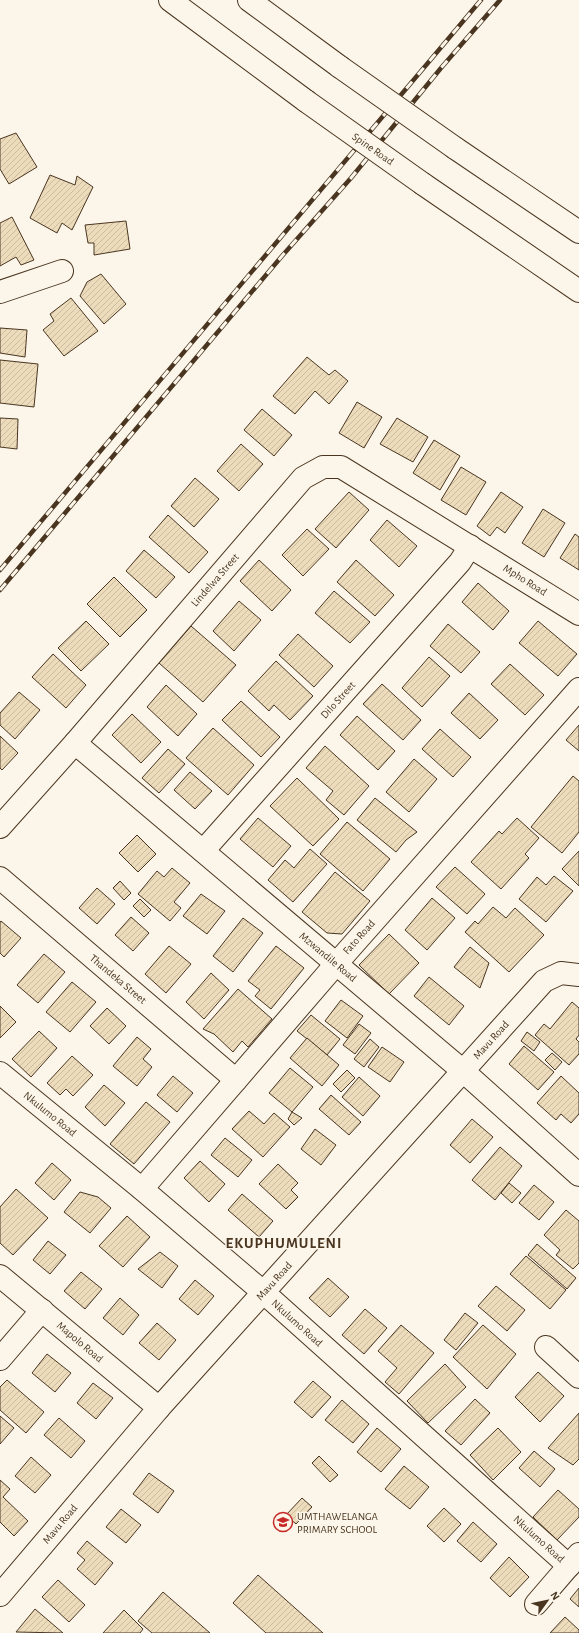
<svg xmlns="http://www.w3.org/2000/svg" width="579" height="1633" font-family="'Alegreya Sans',sans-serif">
<defs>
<pattern id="building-hatch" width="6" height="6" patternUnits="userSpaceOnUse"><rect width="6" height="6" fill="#ecdcbc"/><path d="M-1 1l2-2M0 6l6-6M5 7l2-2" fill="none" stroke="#ccbda1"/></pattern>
</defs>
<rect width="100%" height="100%" fill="#fbf6e9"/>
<g fill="url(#building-hatch)" stroke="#4a3520">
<polygon points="16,133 37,167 9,184 0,169 0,139"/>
<polygon points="50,175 75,185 77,176 93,187 72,230 62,223 57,233 30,218"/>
<polygon points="12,217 34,260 21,265 16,257 0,266 0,223"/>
<polygon points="126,221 130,249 94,255 94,243 88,243 85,225"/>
<polygon points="101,274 126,304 104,324 80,296 87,282"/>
<polygon points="71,298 98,331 64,356 43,330 54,321 50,314"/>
<polygon points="0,328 27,330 25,357 0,353"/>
<polygon points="307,357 329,375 335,370 348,381 329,404 315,391 295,414 273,396"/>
<polygon points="0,360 38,364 34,407 0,403"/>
<polygon points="357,402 382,417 364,448 339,433"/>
<polygon points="262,409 292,435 274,456 244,430"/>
<polygon points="0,418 18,419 17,449 0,447"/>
<polygon points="397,418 428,437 413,462 380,444"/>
<polygon points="434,440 460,456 440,490 413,473"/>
<polygon points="241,444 263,464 239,491 217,471"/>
<polygon points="461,467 486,482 466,515 441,500"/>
<polygon points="195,478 219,499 194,527 171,506"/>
<polygon points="349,492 369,510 336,548 315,529"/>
<polygon points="501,492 523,507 505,533 497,527 490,536 477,526"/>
<polygon points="543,509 565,523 544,557 522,543"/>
<polygon points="168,515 208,552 189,573 149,537"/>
<polygon points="387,520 417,546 399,567 370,540"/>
<polygon points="307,529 329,549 303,576 282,555"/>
<polygon points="575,534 579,537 579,570 560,558"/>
<polygon points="144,550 175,577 156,598 126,571"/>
<polygon points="259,560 291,590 272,611 240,581"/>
<polygon points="356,560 394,595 375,616 337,582"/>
<polygon points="114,577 147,610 120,637 87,604"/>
<polygon points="478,583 509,611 493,630 462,602"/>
<polygon points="334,591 370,622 350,643 315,613"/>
<polygon points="239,601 261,620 234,651 213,631"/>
<polygon points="86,621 109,644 81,671 58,648"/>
<polygon points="538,621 577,654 558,676 519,643"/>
<polygon points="448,624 480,652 461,673 430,646"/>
<polygon points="191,626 236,665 203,702 159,663"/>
<polygon points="298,634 333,666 314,687 279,655"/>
<polygon points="53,654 86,685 66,708 32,677"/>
<polygon points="429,657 450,676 422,707 402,688"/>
<polygon points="276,661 313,696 290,720 274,705 269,711 248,691"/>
<polygon points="510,664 544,695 525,715 491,684"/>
<polygon points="382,684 421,720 403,740 363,704"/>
<polygon points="166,685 197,714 178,736 147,707"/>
<polygon points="19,692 40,710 15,739 0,725 0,713"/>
<polygon points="469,693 498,720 480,739 451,713"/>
<polygon points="241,701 280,737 261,757 222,720"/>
<polygon points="132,714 161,742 141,763 112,735"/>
<polygon points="357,716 395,751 378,770 340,735"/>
<polygon points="579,725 579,751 566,740"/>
<polygon points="213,728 254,765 228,795 186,758"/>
<polygon points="440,729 471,757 453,777 422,749"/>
<polygon points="0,736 18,753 2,770 0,768"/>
<polygon points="325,746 369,786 344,815 326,800 333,791 306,768"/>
<polygon points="168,749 185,764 159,793 142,778"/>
<polygon points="414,759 437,779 409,812 386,792"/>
<polygon points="190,772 212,791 195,809 174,790"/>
<polygon points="573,776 579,781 579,832 562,853 531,827"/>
<polygon points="297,778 339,819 313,846 270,806"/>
<polygon points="375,798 417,832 406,840 396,852 357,820"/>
<polygon points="258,818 291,846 273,867 240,839"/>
<polygon points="517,818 539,838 525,854 529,858 501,889 471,862 499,831 502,834"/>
<polygon points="347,822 390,859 363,891 320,854"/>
<polygon points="137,835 156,854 138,872 119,853"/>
<polygon points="310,849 327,864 293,902 268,880 285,860 294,868"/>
<polygon points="579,851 579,886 562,869"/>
<polygon points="455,867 485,894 467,914 436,887"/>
<polygon points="172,868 190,883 174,902 181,908 170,921 138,894 157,871 164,877"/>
<polygon points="335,872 370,901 342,934 327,933 302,912"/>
<polygon points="554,876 573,891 546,922 519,899 537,877 546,885"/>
<polygon points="120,881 131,893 124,900 113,888"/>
<polygon points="97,888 115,904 97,924 79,908"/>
<polygon points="201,894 225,911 207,934 183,916"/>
<polygon points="432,898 455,918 427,950 405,930"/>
<polygon points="140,899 151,910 144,917 133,906"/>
<polygon points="493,907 506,918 515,908 544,935 509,972 465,932 475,921 478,924"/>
<polygon points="131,917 149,933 133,951 115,935"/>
<polygon points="243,918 263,933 233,972 213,956"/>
<polygon points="1,921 21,938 4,957 0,953 0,922"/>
<polygon points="389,934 419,963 389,994 359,965"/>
<polygon points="169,946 191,964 166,993 145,974"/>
<polygon points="276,946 304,968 271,1009 255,996 260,990 248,981"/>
<polygon points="470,947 489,963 480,988 454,967"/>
<polygon points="44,954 65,972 38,1003 17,985"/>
<polygon points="211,973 229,990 204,1019 186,1002"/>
<polygon points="429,977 464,1006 449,1025 414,996"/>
<polygon points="72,982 96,1002 70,1032 46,1012"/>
<polygon points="238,989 272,1019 248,1047 242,1041 233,1052 214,1034 203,1029"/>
<polygon points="341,1000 363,1016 347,1038 325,1021"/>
<polygon points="572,1002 579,1008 579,1035 576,1039 579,1042 579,1054 569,1065 535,1035 544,1024 550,1029"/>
<polygon points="0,1006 16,1022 0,1038"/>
<polygon points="107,1008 126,1026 109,1044 90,1026"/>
<polygon points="311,1015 340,1039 327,1055 297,1031"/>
<polygon points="359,1024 371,1033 355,1054 343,1045"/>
<polygon points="39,1031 57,1048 31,1077 12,1059"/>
<polygon points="527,1032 540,1042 534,1051 521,1041"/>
<polygon points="137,1037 151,1049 143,1059 152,1067 137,1086 113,1066"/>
<polygon points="307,1038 339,1065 322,1086 290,1058"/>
<polygon points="370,1039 379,1047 364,1067 354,1059"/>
<polygon points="524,1046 554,1072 538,1090 509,1064"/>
<polygon points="382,1047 404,1062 390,1082 368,1067"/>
<polygon points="552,1053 562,1062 555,1070 545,1060"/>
<polygon points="72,1056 93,1075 73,1096 66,1089 60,1095 47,1083"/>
<polygon points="290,1068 313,1087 292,1112 269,1093"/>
<polygon points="347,1070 355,1078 341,1092 333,1084"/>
<polygon points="173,1076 193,1093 177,1112 157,1095"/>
<polygon points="561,1076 579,1093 579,1114 571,1123 561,1114 556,1120 537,1103"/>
<polygon points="359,1077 380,1096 363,1116 342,1097"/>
<polygon points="104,1085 125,1103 105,1126 85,1107"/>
<polygon points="331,1095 361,1122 349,1135 319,1109"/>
<polygon points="146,1102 170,1122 134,1164 110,1144"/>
<polygon points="249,1111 264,1124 274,1113 290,1127 263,1157 232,1129"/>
<polygon points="292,1112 302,1118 294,1125 288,1119"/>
<polygon points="472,1119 493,1137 470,1163 450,1145"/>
<polygon points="315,1129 336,1145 321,1165 301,1149"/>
<polygon points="225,1138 252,1160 238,1177 211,1155"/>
<polygon points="500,1147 522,1166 495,1200 472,1180"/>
<polygon points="200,1161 225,1184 209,1202 184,1178"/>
<polygon points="52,1163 71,1180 54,1200 35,1183"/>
<polygon points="278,1164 298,1183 291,1190 298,1197 286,1209 259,1184"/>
<polygon points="509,1183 521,1193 512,1203 501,1193"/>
<polygon points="534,1185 554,1202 539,1220 519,1203"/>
<polygon points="16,1189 48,1218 13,1255 0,1243 0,1207"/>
<polygon points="80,1192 98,1197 111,1208 90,1233 64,1212"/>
<polygon points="242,1194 273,1221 259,1237 228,1210"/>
<polygon points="566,1210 579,1221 579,1263 573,1269 556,1255 560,1250 544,1235"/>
<polygon points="127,1216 150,1237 123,1267 99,1246"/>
<polygon points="48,1241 66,1255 50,1274 33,1260"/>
<polygon points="537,1244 576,1278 567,1289 528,1255"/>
<polygon points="160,1252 178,1266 162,1288 138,1269"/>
<polygon points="526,1256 566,1290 550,1309 510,1274"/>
<polygon points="81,1272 102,1289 85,1309 64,1291"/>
<polygon points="328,1278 349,1297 330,1317 309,1298"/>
<polygon points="195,1280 214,1296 198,1315 179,1299"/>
<polygon points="496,1286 525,1310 507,1331 478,1306"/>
<polygon points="120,1298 139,1315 123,1335 103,1318"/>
<polygon points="365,1309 387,1328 364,1354 342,1335"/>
<polygon points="465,1313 478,1323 456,1350 444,1340"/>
<polygon points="157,1323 176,1340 159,1360 139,1343"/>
<polygon points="401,1325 434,1353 399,1394 385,1382 397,1368 378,1351"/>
<polygon points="483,1325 516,1354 487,1389 453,1357"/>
<polygon points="47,1354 71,1373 55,1392 32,1373"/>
<polygon points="445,1364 466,1387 428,1423 407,1401"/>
<polygon points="538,1372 564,1396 540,1422 515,1397"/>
<polygon points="7,1380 44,1412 26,1433 0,1410 0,1387"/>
<polygon points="313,1381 331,1397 312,1418 294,1402"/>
<polygon points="93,1383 113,1398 96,1419 77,1403"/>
<polygon points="475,1399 490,1413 461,1445 445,1431"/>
<polygon points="342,1400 369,1424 353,1443 325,1420"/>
<polygon points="579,1413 579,1459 573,1465 548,1448"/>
<polygon points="0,1416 14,1428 0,1444"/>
<polygon points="59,1418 85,1441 71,1458 44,1435"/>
<polygon points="377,1428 401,1449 381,1472 357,1452"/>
<polygon points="498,1428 521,1452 493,1480 470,1455"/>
<polygon points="534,1451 555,1469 540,1487 519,1468"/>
<polygon points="319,1456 338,1475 330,1482 312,1463"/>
<polygon points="31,1457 51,1475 35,1493 15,1476"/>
<polygon points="404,1466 429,1487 410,1509 385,1489"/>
<polygon points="149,1473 174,1491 158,1513 133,1494"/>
<polygon points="0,1480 10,1489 3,1497 28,1521 14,1536 0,1522"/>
<polygon points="558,1490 579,1509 579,1517 557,1540 533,1517"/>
<polygon points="302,1498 312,1507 296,1524 286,1515"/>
<polygon points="444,1508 461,1524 444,1542 427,1526"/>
<polygon points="121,1509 141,1525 126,1543 106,1527"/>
<polygon points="473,1522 497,1544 481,1562 457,1541"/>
<polygon points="87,1541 113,1563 95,1585 77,1569 85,1560 77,1553"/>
<polygon points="509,1557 529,1577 510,1597 490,1578"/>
<polygon points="258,1575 323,1633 266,1633 233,1603"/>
<polygon points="58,1580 85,1605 69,1622 42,1597"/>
<polygon points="579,1588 579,1607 570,1599"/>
<polygon points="163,1592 210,1633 152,1633 138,1621"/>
<polygon points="35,1609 63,1633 16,1632"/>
<polygon points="124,1610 143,1629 140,1633 103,1633"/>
<polygon points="565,1617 579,1630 579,1633 550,1633"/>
</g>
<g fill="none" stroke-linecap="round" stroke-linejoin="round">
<g stroke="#4a3520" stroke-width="24">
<g id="street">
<polyline points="0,292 62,271"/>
<polyline points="75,743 463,1071 579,1175"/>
<polyline points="0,827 75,743 303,478 323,467 341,467 579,614"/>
<polyline points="203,851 460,562 470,546"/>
<polyline points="0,878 236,1080"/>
<polyline points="0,1073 142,1189 263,1292 569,1566"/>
<polyline points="142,1189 336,964 579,689"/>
<polyline points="0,1276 159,1408"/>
<polyline points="546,1347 579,1377"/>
<polyline points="0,1359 42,1310"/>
<polyline points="0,1595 159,1408 544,981 561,973 579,975"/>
<polyline points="536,1604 579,1554"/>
</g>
</g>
<g stroke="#4a3520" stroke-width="24">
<g id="primary">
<polyline points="170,0 306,101"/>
<polyline points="249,0 340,67"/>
<polyline points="455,148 579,232"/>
<polyline points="423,184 579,291"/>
</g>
</g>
<use href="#street" stroke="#fbf6e9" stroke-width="22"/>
<use href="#primary" stroke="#fbf6e9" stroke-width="22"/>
<g stroke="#4a3520" stroke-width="4.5">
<g id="rail">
<polyline points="0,570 481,0"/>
<polyline points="0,590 282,256 351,178 441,68 500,0"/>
</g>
</g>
<use href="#rail" stroke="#fbf6e9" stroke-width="3" stroke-dasharray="9" stroke-linecap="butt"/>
<g stroke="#4a3520" stroke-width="24" stroke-linecap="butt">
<g id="primary-bridge">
<polyline points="340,67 455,148"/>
<polyline points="306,101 423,184"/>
</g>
</g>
<use href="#primary-bridge" stroke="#fbf6e9" stroke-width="22"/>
</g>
<defs>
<g id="school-ring" transform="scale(1)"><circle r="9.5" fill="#fbf6e9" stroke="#c62828" stroke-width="1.5"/><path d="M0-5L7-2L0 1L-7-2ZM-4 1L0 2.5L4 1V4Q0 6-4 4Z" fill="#c62828"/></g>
</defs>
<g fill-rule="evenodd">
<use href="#school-ring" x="283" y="1522"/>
</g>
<g text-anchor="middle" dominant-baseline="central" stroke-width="3" stroke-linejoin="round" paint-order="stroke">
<g font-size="11" fill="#4a3520" stroke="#fbf6e9">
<text transform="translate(373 149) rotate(35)">Spine Road</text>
<text transform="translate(215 580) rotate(-49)">Lindelwa Street</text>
<text transform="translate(525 580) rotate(32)">Mpho Road</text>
<text transform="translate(338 700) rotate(-48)">Dilo Street</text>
<text transform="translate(359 937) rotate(-48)">Fato Road</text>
<text transform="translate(328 957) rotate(40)">Mzwandile Road</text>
<text transform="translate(118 979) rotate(40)">Thandeka Street</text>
<text transform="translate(491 1040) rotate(-48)">Mavu Road</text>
<text transform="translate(50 1114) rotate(39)">Nkulumo Road</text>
<text transform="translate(274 1281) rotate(-48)">Mavu Road</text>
<text transform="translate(297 1323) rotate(42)">Nkulumo Road</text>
<text transform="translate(80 1342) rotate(40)">Mapolo Road</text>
<text transform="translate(60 1524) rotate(-50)">Mavu Road</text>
<text transform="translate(539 1539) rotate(42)">Nkulumo Road</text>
</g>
<g font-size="11" fill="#4a3520" stroke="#fbf6e9" text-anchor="start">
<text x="297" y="1516">UMTHAWELANGA<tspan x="297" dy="13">PRIMARY SCHOOL</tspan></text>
</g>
<g font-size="15" font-weight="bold" letter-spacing="1" fill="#4a3520" stroke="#fbf6e9">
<text x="284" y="1243">EKUPHUMULENI</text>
</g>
</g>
<g transform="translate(547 1601) rotate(57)" stroke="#fbf6e9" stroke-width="3" paint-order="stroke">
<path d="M0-3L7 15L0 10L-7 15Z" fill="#4a3520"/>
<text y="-6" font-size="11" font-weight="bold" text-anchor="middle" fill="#4a3520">N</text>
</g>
</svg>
